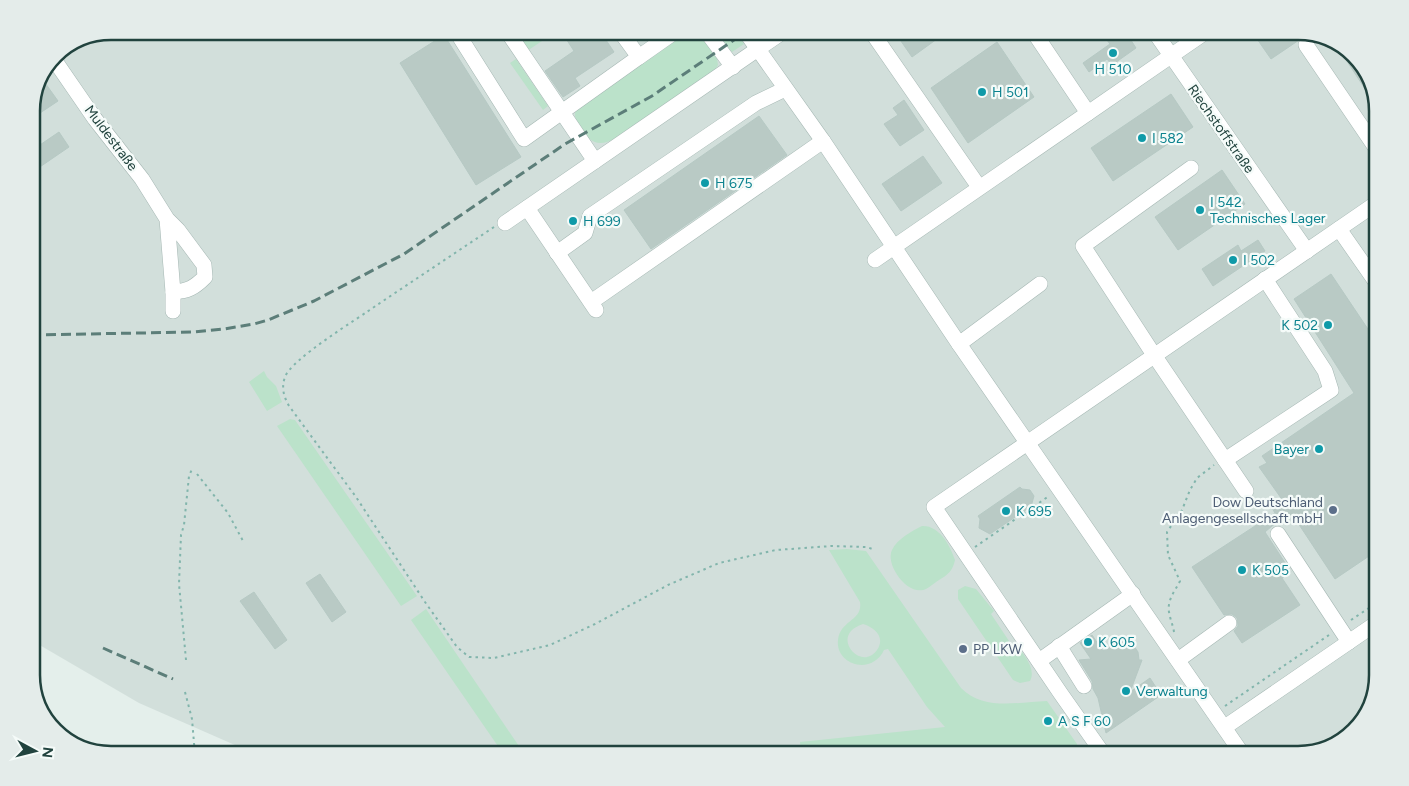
<svg xmlns="http://www.w3.org/2000/svg" width="1409" height="786" font-family="Figtree,sans-serif">
<rect width="100%" height="100%" fill="#e4efeb"/>
<polygon fill="#d2dfdb" points="111,31 1298,31 1338,42 1367,71 1378,106 1378,676 1367,715 1338,744 1299,755 258,755 139,703 31,640 31,106 55,54"/>
<g fill="#bbe2ca" fill-rule="evenodd">
<polygon points="514,31 549,31 551,35 527,51"/>
<path d="M 690,31 L 699,32 L 717,58 L 718,65 L 715,70 L 616,138 C 599,147 590,144 581,127 C 577,121 573,117 576,110 Z"/>
<polygon points="716,31 735,31 744,44 732,52"/>
<polygon points="516,59 548,106 543,110 510,63"/>
<polygon points="264,371 267,377 276,386 282,402 267,411 249,382"/>
<polygon points="290,419 295,420 417,596 401,606 277,426"/>
<path d="M 922,526 C 939,525 950,545 955,560 C 953,570 948,575 939,580 C 934,583 928,589 923,590 C 906,594 885,564 892,550 C 897,539 912,531 922,526 Z"/>
<path d="M 847,549 L 866,551 L 961,688 C 984,711 1017,702 1047,701 L 1077,744 L 1077,746 L 1080,751 L 1075,755 L 801,755 L 800,742 L 945,727 L 927,707 L 888,649 L 884,650 C 872,676 835,665 838,640 C 840,620 863,621 860,602 L 829,550 ZM 863,624 C 874,627 886,637 877,650 C 861,673 828,635 863,624 Z"/>
<path d="M 965,586 L 976,589 L 994,611 L 991,614 L 1011,644 L 1015,642 C 1022,653 1037,668 1030,681 L 1020,683 L 1013,680 L 958,599 L 958,590 Z"/>
<polygon points="426,609 525,755 504,755 411,620"/>
</g>
<g fill="#b9cac5" stroke="#b6c9c4">
<polygon points="561,31 600,31 614,52 575,78 580,86 563,97 545,71 574,51"/>
<polygon points="894,31 948,31 912,57"/>
<polygon points="1108,31 1125,31 1136,48 1112,65 1107,59 1089,72 1083,63 1110,44 1103,35"/>
<polygon points="1263,31 1298,31 1308,34 1271,59 1255,36"/>
<polygon points="444,35 521,157 476,185 400,63"/>
<polygon points="997,42 1034,97 968,143 931,88"/>
<polygon points="1340,44 1367,71 1377,103 1375,104 1337,46"/>
<polygon points="43,80 58,101 31,119 31,106"/>
<polygon points="1171,94 1193,127 1113,181 1091,148"/>
<polygon points="904,100 924,130 900,146 884,124 898,115 893,108"/>
<polygon points="759,116 787,155 651,249 624,210"/>
<polygon points="59,132 69,147 31,173 31,151"/>
<polygon points="923,156 942,183 901,211 882,184"/>
<polygon points="1222,170 1245,204 1178,250 1155,217"/>
<polygon points="1258,240 1265,251 1213,286 1202,269 1238,245 1241,251"/>
<polygon points="1331,274 1378,344 1378,550 1335,579 1292,514 1272,526 1265,532 1291,572 1282,578 1300,605 1242,643 1234,631 1238,626 1237,618 1232,614 1224,615 1192,567 1275,513 1270,505 1281,498 1259,467 1267,463 1262,456 1354,393 1294,299"/>
<polygon points="1020,487 1022,489 1030,490 1034,496 1032,503 1033,505 990,534 979,528 980,519 978,516"/>
<polygon points="320,574 346,612 332,622 306,583"/>
<polygon points="254,592 287,640 275,649 240,601"/>
<polygon points="1092,635 1103,651 1116,642 1125,642 1134,646 1138,652 1139,660 1142,660 1130,692 1150,678 1161,695 1106,733 1098,698 1093,689 1092,681 1079,660 1091,659 1080,643"/>
</g>
<g fill="none" stroke-linecap="round" stroke-linejoin="round">
<g stroke="#a6b8b4" stroke-width="16">
<g id="minor">
<polyline points="456,31 524,139 639,57 620,31"/>
<polyline points="507,31 595,161"/>
<polyline points="706,31 733,67"/>
<polyline points="745,31 823,141 959,344 1243,755"/>
<polyline points="871,31 979,187"/>
<polyline points="1033,31 1088,113"/>
<polyline points="1154,31 1307,251"/>
<polyline points="1306,45 1378,151"/>
<polyline points="639,57 676,31"/>
<path d="M 53,58 L 95,119 L 142,179 L 167,219 L 178,230 L 204,265 L 205,277 C 194,288 188,291 173,292 L 167,219"/>
<polyline points="1191,168 1083,246 1154,355 1246,491"/>
<polyline points="527,208 596,310"/>
<polyline points="505,223 784,31"/>
<polyline points="1339,229 1378,285"/>
<polyline points="557,253 585,233 590,216 756,103 785,89"/>
<polyline points="875,260 1207,31"/>
<polyline points="173,292 173,311"/>
<polyline points="591,302 823,141"/>
<polyline points="959,344 1040,284"/>
<polyline points="1225,460 1331,390 1325,371 1265,279"/>
<polyline points="1278,534 1349,642"/>
<polyline points="1059,646 1084,686"/>
<polyline points="1178,660 1229,623"/>
<polyline points="1039,661 1133,594"/>
<polyline points="1225,727 1378,622"/>
<polyline points="1104,755 1061,694 934,507 1378,202"/>
</g>
</g>
<g stroke="#82b5ac" stroke-width="2" stroke-dasharray="2.5 4" stroke-linecap="butt">
<path d="M 494,227 C 455,253 416,279 377,305 C 359,318 291,359 285,377 C 281,388 284,397 289,406 L 356,497 L 425,602 L 457,647 L 469,657 L 494,658 L 550,645 L 595,624 L 668,585 L 719,563 L 776,550 L 832,546 L 867,547 L 875,550"/>
<polyline points="197,474 228,513 243,541"/>
<polyline points="975,547 1049,496"/>
<polyline points="1351,620 1378,602"/>
<path d="M 1174,632 C 1173,625 1170,619 1169,612 C 1167,600 1175,591 1180,581 L 1168,555 L 1167,532 L 1182,510 L 1190,490 L 1197,478 L 1214,465"/>
<polyline points="186,660 179,584 181,535 184,525 189,476 192,469"/>
<polyline points="185,692 192,719 195,755"/>
<polyline points="1225,706 1329,635"/>
</g>
<use href="#minor" stroke="#fff" stroke-width="15"/>
<g stroke="#5c7e79" stroke-width="3" stroke-dasharray="10 5" stroke-linecap="butt">
<polyline points="31,335 194,332 224,329 254,324 268,320 314,301 404,254 565,144 652,96 747,31"/>
<polyline points="103,648 173,679"/>
</g>
</g>
<g fill="#0f9aa8" stroke="#f5fbf9" stroke-width="2">
<circle cx="1113" cy="53" r="5"/>
<circle cx="982" cy="92" r="5"/>
<circle cx="1142" cy="138" r="5"/>
<circle cx="705" cy="183" r="5"/>
<circle cx="1200" cy="210" r="5"/>
<circle cx="573" cy="221" r="5"/>
<circle cx="1233" cy="260" r="5"/>
<circle cx="1328" cy="325" r="5"/>
<circle cx="1319" cy="449" r="5"/>
<circle cx="1006" cy="511" r="5"/>
<circle cx="1242" cy="570" r="5"/>
<circle cx="1088" cy="642" r="5"/>
<circle cx="1126" cy="691" r="5"/>
<circle cx="1048" cy="721" r="5"/>
</g>
<g fill="#5c6f8a" stroke="#f5fbf9" stroke-width="2">
<circle cx="1333" cy="510" r="5"/>
<circle cx="963" cy="649" r="5"/>
</g>
<g text-anchor="middle" dominant-baseline="central" stroke-width="4.5" stroke-linejoin="round" paint-order="stroke">
<g font-size="14" fill="#0d838f" stroke="#f5fbf9" text-anchor="start">
<text x="1113" y="69" text-anchor="middle">H 510</text>
<text x="992" y="92">H 501</text>
<text x="1152" y="138">I 582</text>
<text x="715" y="183">H 675</text>
<text x="1210" y="202">I 542<tspan x="1210" dy="16">Technisches Lager</tspan></text>
<text x="583" y="221">H 699</text>
<text x="1243" y="260">I 502</text>
<text x="1318" y="325" text-anchor="end">K 502</text>
<text x="1309" y="449" text-anchor="end">Bayer</text>
<text x="1016" y="511">K 695</text>
<text x="1252" y="570">K 505</text>
<text x="1098" y="642">K 605</text>
<text x="1136" y="691">Verwaltung</text>
<text x="1058" y="721">A S F 60</text>
</g>
<g font-size="14" fill="#21433e" stroke="#f5fbf9">
<text transform="translate(1221 129) rotate(55)">Riechstoffstraße</text>
<text transform="translate(111 138) rotate(53)">Muldestraße</text>
</g>
<g font-size="14" fill="#4e5e75" stroke="#f5fbf9" text-anchor="end">
<text x="1323" y="502">Dow Deutschland<tspan x="1323" dy="16">Anlagengesellschaft mbH</tspan></text>
<text x="973" y="649" text-anchor="start">PP LKW</text>
</g>
</g>
<path d="M0 0H1409V786H0ZM111 40H1298A71 71 0 0 1 1369 111V675A71 71 0 0 1 1298 746H111A71 71 0 0 1 40 675V111A71 71 0 0 1 111 40Z" fill="#e4ecea" fill-rule="evenodd"/>
<path fill="none" stroke="#21433e" stroke-width="2.5" d="M111 40H1298A71 71 0 0 1 1369 111V675A71 71 0 0 1 1298 746H111A71 71 0 0 1 40 675V111A71 71 0 0 1 111 40Z"/>
<g transform="translate(35 751) rotate(97)" stroke="#f5fbf9" stroke-width="4" paint-order="stroke">
<path d="M0-4L9 19L0 12L-9 19Z" fill="#21433e"/>
<text y="-8" font-size="14" font-weight="bold" text-anchor="middle" fill="#21433e">N</text>
</g>
</svg>
